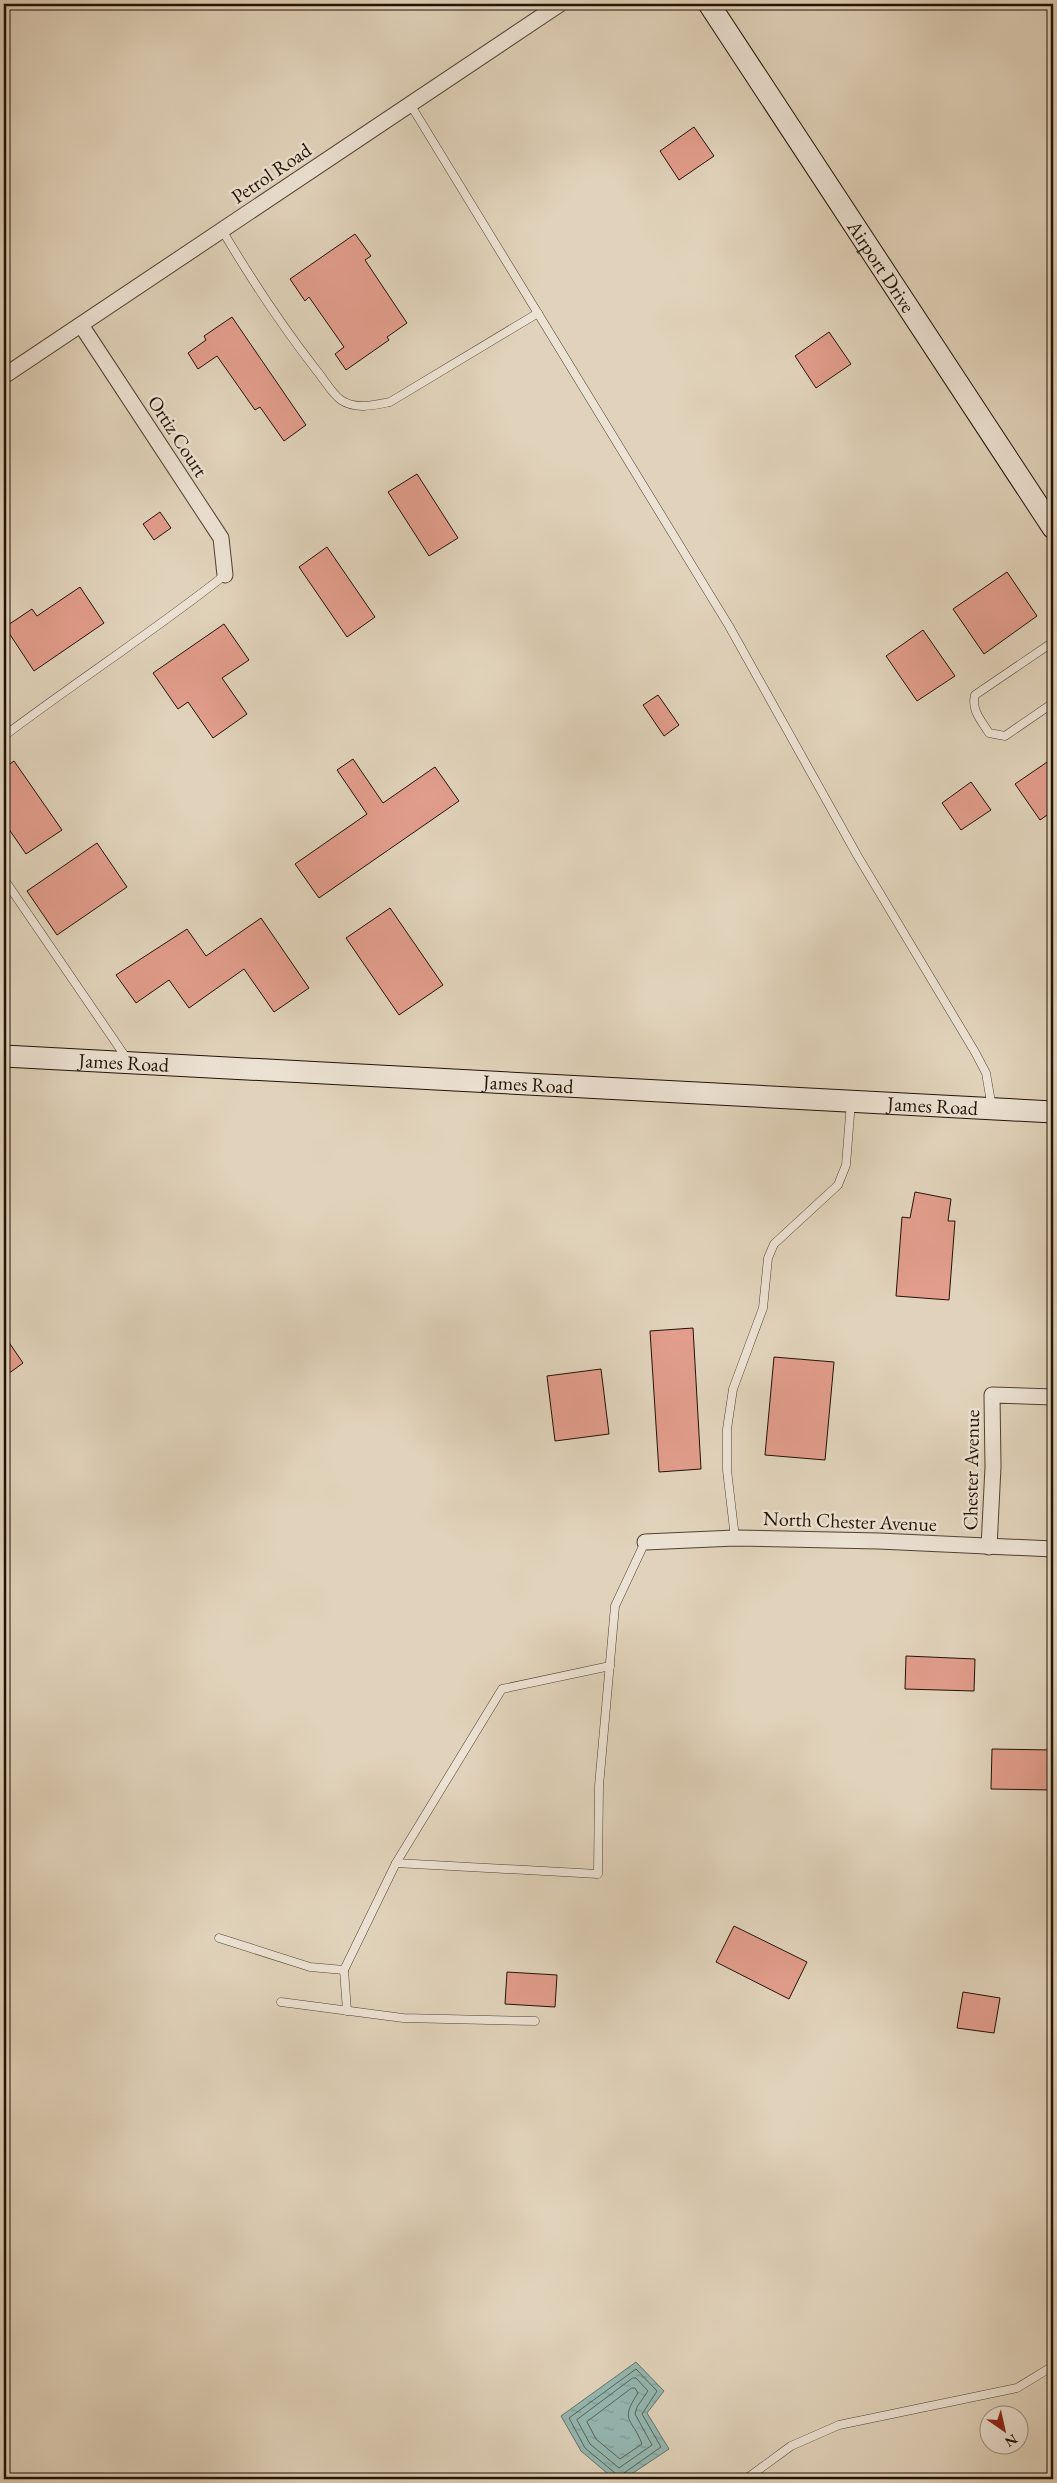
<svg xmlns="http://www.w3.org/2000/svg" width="1057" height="2483" font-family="'EB Garamond',serif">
<defs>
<pattern id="water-ripples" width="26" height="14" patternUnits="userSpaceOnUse" patternTransform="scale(1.25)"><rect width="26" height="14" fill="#94b7b1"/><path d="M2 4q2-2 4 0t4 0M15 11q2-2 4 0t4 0" fill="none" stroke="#7f9c97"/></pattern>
</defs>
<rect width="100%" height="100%" fill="#e1d3bb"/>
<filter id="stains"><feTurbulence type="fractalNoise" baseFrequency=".004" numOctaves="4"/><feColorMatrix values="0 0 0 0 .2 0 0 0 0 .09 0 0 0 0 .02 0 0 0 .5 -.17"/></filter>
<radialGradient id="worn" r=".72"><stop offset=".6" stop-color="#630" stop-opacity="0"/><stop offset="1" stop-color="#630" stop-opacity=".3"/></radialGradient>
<polygon fill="url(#water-ripples)" stroke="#66756c" points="636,2362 664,2391 647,2413 669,2449 624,2479 614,2479 581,2451 561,2416"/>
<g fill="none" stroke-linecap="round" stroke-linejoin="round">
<g stroke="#5a645a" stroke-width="1">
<polygon points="633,2378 636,2378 648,2391 637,2407 635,2414 652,2445 619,2468 590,2444 577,2420"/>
<path d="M 632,2388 L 635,2388 L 638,2393 C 619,2422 632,2417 642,2444 L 620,2459 L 596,2439 L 587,2422 Z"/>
<polyline points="617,2479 615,2473 585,2448 569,2418 636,2369 657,2391 642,2414 661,2447 624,2473 622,2479"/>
</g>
</g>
<g fill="#e29d8c" stroke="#211204">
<polygon points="694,127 714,156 679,180 660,151"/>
<polygon points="355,234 371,256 365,260 407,323 387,337 389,340 346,370 335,354 344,347 309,297 305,301 290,279"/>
<polygon points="232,317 306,425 284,441 260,407 255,410 217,356 198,369 188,353 206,340 204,336"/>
<polygon points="829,332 851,364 816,388 795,356"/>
<polygon points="417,474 458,538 429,556 388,492"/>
<polygon points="160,512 171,528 154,540 143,524"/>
<polygon points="327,547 375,617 347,637 299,567"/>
<polygon points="1007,572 1037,616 984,654 953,609"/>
<polygon points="80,587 104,623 34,671 5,627 32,609 37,616"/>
<polygon points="224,624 249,660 222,678 247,714 213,738 188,702 178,709 153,673"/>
<polygon points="923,630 955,676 917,701 886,656"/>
<polygon points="658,695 679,725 664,736 643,705"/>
<polygon points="1053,758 1053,811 1040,820 1015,784"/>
<polygon points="353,759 383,803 435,767 459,801 319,898 295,864 367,814 337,770"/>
<polygon points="14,761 62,830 26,854 4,822 4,768"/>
<polygon points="971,782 991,810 961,830 942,803"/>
<polygon points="97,843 127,887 57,935 27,891"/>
<polygon points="390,908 443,985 399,1015 346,938"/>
<polygon points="261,918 309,988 274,1012 244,969 189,1008 169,980 136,1003 116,975 187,929 206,956"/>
<polygon points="915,1192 951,1199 948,1221 955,1221 949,1300 896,1296 902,1217 910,1218"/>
<polygon points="693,1328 701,1469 659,1472 650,1331"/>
<polygon points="4,1335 23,1363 4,1377"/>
<polygon points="774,1357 834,1362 825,1460 765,1455"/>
<polygon points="601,1369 609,1434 555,1441 547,1376"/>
<polygon points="906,1656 975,1659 974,1691 905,1689"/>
<polygon points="992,1749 1053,1750 1053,1790 991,1789"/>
<polygon points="734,1926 807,1962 789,1999 716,1962"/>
<polygon points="507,1972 557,1975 555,2007 505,2004"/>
<polygon points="963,1992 1000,1998 994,2033 957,2028"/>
</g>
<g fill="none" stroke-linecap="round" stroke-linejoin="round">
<g stroke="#514232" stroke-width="9">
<g id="lane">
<polyline points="410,104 729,626 857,855 975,1052 986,1073 992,1108"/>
<path d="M 222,230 C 251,279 282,326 317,371 C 324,379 332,394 341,400 C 356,410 375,405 390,402 L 538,313"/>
<path d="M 1053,642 L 975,695 C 971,710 981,720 989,733 L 1005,736 L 1053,703"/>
<path d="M 4,736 C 77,681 154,631 225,575"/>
<polyline points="4,879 127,1059"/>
<polyline points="735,1538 727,1470 727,1429 733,1389 763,1308 768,1258 774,1244 838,1185 846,1165 851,1102"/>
<polyline points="396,1863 502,1689 610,1666"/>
<polyline points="219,1938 310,1967 344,1970 396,1863 598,1874 599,1786 615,1606 645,1542"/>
<polyline points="344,1970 347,2011"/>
<polyline points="281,2002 403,2018 535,2021"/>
<polyline points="746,2479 791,2446 839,2425 1017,2388 1053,2366"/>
</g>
</g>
<g stroke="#514232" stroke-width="17">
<g id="street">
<polyline points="81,325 221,538 225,575"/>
<polyline points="4,376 560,4"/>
<polyline points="645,1542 735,1538 879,1541 1053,1549"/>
<polyline points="989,1547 993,1467 992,1395 1053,1397"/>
</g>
</g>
<g stroke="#211204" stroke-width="23">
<g id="secondary">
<path id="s1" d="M 709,4 L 1053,528"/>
<path id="s2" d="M 4,1056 L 1053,1112"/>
</g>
</g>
<use href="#lane" stroke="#ece2d3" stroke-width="8"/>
<use href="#street" stroke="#ece2d3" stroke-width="15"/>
<use href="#secondary" stroke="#ece2d3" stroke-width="21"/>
</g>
<g text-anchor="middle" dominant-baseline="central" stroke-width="5" stroke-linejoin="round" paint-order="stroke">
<g font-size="20" fill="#211204" stroke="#ece2d3">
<text transform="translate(271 173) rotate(-34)">Petrol Road</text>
<text stroke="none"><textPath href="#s1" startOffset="314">Airport Drive</textPath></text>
<text transform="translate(178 436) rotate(57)">Ortiz Court</text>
<text stroke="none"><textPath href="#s2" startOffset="120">James Road</textPath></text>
<text stroke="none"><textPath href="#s2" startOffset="525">James Road</textPath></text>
<text stroke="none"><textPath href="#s2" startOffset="930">James Road</textPath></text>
<text transform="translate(971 1470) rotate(-89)">Chester Avenue</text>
<text transform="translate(850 1521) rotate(2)">North Chester Avenue</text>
</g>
</g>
<rect width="1057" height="2483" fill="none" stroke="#e1d3bb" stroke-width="20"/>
<rect x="5" y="5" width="1047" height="2473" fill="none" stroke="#211204" stroke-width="2.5"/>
<rect x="10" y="10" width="1037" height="2463" fill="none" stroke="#211204"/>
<g transform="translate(1004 2430) rotate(146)"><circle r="24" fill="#ece2d3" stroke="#9b8f80"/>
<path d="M0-4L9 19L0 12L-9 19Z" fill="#8f2418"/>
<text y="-8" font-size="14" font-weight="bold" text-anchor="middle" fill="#211204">N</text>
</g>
<rect width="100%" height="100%" filter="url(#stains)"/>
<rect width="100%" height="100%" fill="url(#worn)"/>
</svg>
